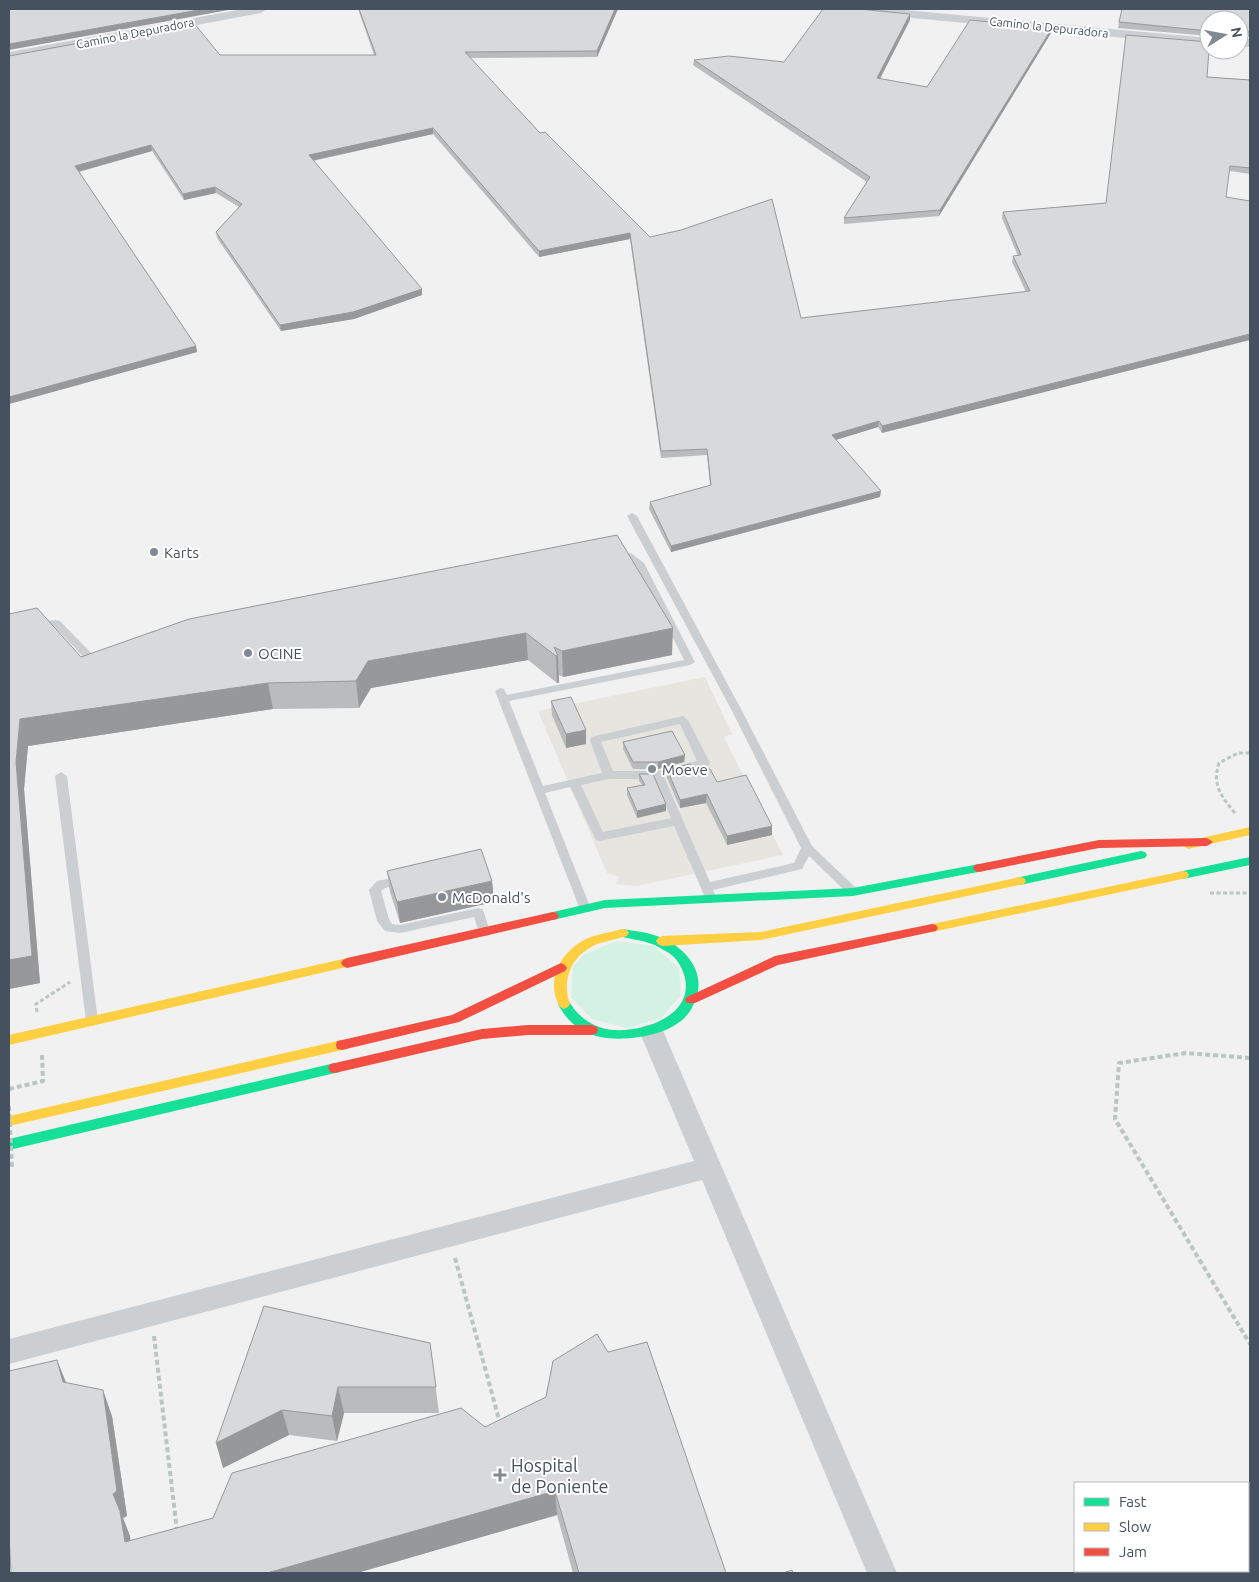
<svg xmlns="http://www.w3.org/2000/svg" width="1259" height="1582" font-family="Ubuntu,sans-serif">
<rect width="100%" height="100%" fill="#f1f1f1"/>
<polygon fill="#e6e5df" points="705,677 732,734 724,737 783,855 636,886 615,884 619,877 607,873 538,711"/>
<polygon fill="#d4f2e3" points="616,941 654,946 679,968 681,995 661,1018 627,1028 592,1019 571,997 573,967 583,955"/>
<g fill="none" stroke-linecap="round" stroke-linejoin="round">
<g stroke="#b9c6c3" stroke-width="3" stroke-dasharray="4 2.5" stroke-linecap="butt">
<path d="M 1235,813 C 1221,796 1212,785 1219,763 L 1238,753 L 1250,753"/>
<polyline points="1210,893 1250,893"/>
<polyline points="37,1012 36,1004 70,982"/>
</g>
<g stroke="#b9c6c3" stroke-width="4" stroke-dasharray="5 3" stroke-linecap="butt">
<polyline points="1250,1058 1186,1053 1119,1063 1115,1119 1250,1344"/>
<polyline points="9,1089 43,1081 42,1055"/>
<polyline points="455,1258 500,1423"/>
<polyline points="154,1336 177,1531"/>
</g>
<g fill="#cccfd2" fill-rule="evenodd">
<path d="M 632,513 L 637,516 L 741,709 L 812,846 L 857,889 L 859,892 L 857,895 L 849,895 L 809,856 L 802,869 L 713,890 L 717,899 L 715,902 L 707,902 L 674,826 L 600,841 L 596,840 L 570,787 L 545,793 L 591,909 L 589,912 L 581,912 L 495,691 L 500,688 L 504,689 L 507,695 L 684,660 L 637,567 L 626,558 L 614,559 L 612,557 L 614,555 L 631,553 L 644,563 L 695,662 L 690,665 L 509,701 L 543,786 L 602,773 L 590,740 L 591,737 L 683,716 L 688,720 L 710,763 L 708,766 L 664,777 L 710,882 L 794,863 L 801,848 L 731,709 L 627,516 ZM 680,724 L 697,761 L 658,771 L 613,771 L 601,742 ZM 609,779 L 654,779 L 671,818 L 603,832 L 581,785 Z"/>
<polygon points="56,620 60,621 102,664 103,666 102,668 94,668 54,626 9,630 9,624"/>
<polygon points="61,772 67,776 98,1021 96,1024 92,1026 88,1024 86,1021 55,776"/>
<polygon points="402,876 406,877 408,880 406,883 385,888 381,891 389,919 392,924 400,925 478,908 482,909 484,912 490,933 488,936 480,936 474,917 400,933 385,931 377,921 369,890 377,881"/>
</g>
<g fill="#cccfd2" fill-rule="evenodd">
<polygon points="243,9 267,9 261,13 9,60 9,52"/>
<polygon points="853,9 894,9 1209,38 1209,46 859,13"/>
<rect x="1239" y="39" width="11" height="8"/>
<polygon points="652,1024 661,1026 664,1033 897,1573 867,1573 702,1180 9,1364 9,1339 694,1161 640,1033 643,1026"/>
</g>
<g fill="#16e098" fill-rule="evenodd">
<polygon points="1141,851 1145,852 1147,855 1145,858 1020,885 1016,884 1014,881 1016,878 1020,877"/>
<polygon points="1250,857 1250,865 1183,879 1179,878 1177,875 1179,872 1183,871"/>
<polygon points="979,864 983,865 985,868 983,871 853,896 605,908 553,920 549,919 547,916 549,913 553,912 605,900 853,888"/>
<path d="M 623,929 C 634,931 646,932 657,936 C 681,944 705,968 697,995 C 694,1006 688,1017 678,1023 C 667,1031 653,1035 639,1037 C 605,1042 575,1037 558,1004 L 560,1001 C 563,1000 564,999 567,1000 C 570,1002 572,1006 574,1009 C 584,1021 598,1029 613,1030 C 644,1032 693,1016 685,978 C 683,969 677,958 669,953 C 663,950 658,946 652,944 C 642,940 629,939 619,936 L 617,933 L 619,930 Z"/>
<polygon points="335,1063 340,1064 342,1068 340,1072 335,1073 9,1150 9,1139"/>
</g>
<g fill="#ffcf43" fill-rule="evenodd">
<polygon points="1250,827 1250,835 1188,849 1182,845 1188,841"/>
<polygon points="1183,871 1187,872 1189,875 1187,878 932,932 928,931 926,928 928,925 932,924"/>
<polygon points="1020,877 1024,878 1026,881 1024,884 761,940 662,946 658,944 656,941 658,938 662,936 761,932"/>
<path d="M 623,929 L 627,930 L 629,933 L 627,936 C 617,939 607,941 597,944 C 572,955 561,978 570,1004 L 568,1007 L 564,1009 L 560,1007 C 545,981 560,952 586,939 C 597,934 611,932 623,929 Z"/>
<polygon points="347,958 351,960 353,963 351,966 9,1045 9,1035"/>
<polygon points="342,1040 347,1041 348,1045 347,1049 342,1050 9,1126 9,1116"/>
</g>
<g fill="#f24e42" fill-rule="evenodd">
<polygon points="1207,838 1213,842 1207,846 1099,848 979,872 975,871 973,868 975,865 979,864 1099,840"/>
<polygon points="553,912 557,913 559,916 557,919 347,968 343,966 341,963 343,960 347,958"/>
<polygon points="932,924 936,925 938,928 936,931 778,965 695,1003 687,1003 685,1000 687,997 775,956"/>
<polygon points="561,963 565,965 567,968 565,971 459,1022 342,1050 337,1049 336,1045 337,1041 342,1040 452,1015"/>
<polygon points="528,1025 592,1025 597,1027 598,1030 597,1033 592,1035 528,1035 482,1039 335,1073 330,1072 328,1068 330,1064 335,1063 482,1029"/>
</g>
<polyline stroke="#b9c6c3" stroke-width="4" stroke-dasharray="5 3" stroke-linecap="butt" points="9,1106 12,1168"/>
</g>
<g fill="#babbbc">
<polygon points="358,9 618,9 597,57 470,58 540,133 650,237 801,318 1026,292 1012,262 1013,256 1018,256 1002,218 1003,212 1106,203 1207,77 1250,80 1250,174 1230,171 882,433 878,427 836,440 880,497 671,552 649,509 650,502 710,486 707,455 661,458 630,239 539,257 433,134 313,161 422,295 354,319 281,331 217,238 216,232 239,207 216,193 184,200 152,151 79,172 196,346 197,352 9,404 9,56 220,55 374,55"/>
<polygon points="859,9 910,20 880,79 927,87 1051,33 939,216 844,224 844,218 867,182 693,65 694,60 784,62"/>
<polygon points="1250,9 1250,37 1239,37 1239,20 1209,20 1209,36 1118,28 1119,22"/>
<polygon points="617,535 672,655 563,677 559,675 559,683 557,683 528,660 371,688 359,708 273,709 28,746 24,789 40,983 9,989 9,614 81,657"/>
<polygon points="551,701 586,744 566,748 552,715"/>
<polygon points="623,742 685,755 684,762 658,769 633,769 623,749"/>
<polygon points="667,769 695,772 717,782 772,835 727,845 706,803 680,808 667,778"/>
<polygon points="639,774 666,804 666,811 637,818 627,795 627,788 642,785 639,781"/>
<polygon points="387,871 492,881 494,902 400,923 390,892"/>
<polygon points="264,1306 430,1343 439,1413 344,1413 337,1441 289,1435 223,1468"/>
<polygon points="57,1360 66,1383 112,1416 127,1516 123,1518 130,1536 130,1541 213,1518 485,1427 726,1573 573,1573 557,1515 357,1573 11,1573"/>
</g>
<g fill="#979899">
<polygon points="204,9 234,9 9,50 9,44"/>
<polygon points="615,9 618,9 597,57 597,51"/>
<polygon points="910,14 910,20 877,84 877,78"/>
<polygon points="1052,28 1051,33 939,216 940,210"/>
<polygon points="433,128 433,134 310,161 309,155"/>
<polygon points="151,145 152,151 77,172 75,166"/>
<polygon points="215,187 216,193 184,200 183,194"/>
<polygon points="630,233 630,239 539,257 539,251"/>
<polygon points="422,289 422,295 354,319 281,331 280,325"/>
<polygon points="1250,334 1250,340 882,433 882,426"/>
<polygon points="196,346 197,352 9,404 9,397"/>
<polygon points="879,421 878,427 832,441 832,435"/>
<polygon points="881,491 880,497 671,552 671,546"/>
<polygon points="673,628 672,655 563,677 562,651"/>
<polygon points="526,633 528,660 371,688 359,708 356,681 368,661"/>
<polygon points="556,656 558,656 559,683 557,683"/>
<polygon points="268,683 273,709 28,746 24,789 40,983 9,989 9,960 16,762 20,719"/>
<polygon points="586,730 586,744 566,748 566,734"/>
<polygon points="685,755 684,762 658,769 658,762"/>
<polygon points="707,794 706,803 680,808 680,800"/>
<polygon points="666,804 666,811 637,818 637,811"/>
<polygon points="772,826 772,835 727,845 727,836"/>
<polygon points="492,881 494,902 400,923 397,902"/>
<polygon points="57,1360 67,1385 63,1382"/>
<polygon points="338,1387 344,1413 337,1441 332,1416"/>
<polygon points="103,1390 112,1416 127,1516 123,1518 130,1536 134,1567 125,1542 113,1494"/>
<polygon points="282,1410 289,1435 223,1468 216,1443"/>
<polygon points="555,1491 557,1515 357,1573 267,1573"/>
</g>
<g fill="#d8d9db" stroke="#979899">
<polygon points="9,9 204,9 9,44"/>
<polygon points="359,9 615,9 597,51 465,52 540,133 545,132 650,237 681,230 772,199 801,318 1030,291 1013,256 1021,255 1003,212 1106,203 1126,35 1209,42 1209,50 1207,77 1250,80 1250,168 1230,166 1226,197 1250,201 1250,334 882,426 879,421 832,435 881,491 671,546 650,502 711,485 707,449 661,451 630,233 539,251 433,128 309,155 422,289 353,312 280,325 216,232 242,204 215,187 183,194 151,145 75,166 196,346 9,397 9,56 193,22 220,55 376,55"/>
<polygon points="823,9 859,9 910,14 877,78 927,87 970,20 1052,28 940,210 844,218 870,177 694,60 729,56 784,62"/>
<polygon points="1122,9 1250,9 1250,32 1239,32 1239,20 1209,20 1209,31 1119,22"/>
<polygon points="617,535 673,628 562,651 554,647 558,656 556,656 526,633 368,661 356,681 268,683 20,719 16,762 32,956 9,960 9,614 37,608 81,657 189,619"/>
<polygon points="571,697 586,730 566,734 551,701"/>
<polygon points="672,731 685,755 658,762 633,762 623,742"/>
<polygon points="690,764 695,772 710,769 717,782 746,775 772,826 727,836 707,794 680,800 667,769"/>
<polygon points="639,774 653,774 666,804 637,811 627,788 645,785"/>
<polygon points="481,849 492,881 397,902 387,871"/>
<polygon points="264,1306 430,1343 436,1387 338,1387 332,1416 282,1410 216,1443"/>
<polygon points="597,1334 608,1352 647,1342 726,1573 579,1573 555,1491 267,1573 11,1573 9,1535 9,1371 57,1360 63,1382 103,1390 117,1491 113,1494 120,1511 125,1542 213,1518 232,1473 461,1408 485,1427 546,1397 553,1361"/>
<polygon points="792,1570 793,1573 783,1573"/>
</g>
<g fill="#828992" stroke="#fff" stroke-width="2">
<circle cx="154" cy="552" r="5"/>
<circle cx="248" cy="653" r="5"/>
<circle cx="652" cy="769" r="5"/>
<circle cx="442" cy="897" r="5"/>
<path d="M497.5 1467.5h5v5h5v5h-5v5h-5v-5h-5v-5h5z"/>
</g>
<g text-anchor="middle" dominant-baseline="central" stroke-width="4" stroke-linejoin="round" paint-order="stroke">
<g font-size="12" fill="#46515f" stroke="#fff">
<text transform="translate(1049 27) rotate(6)">Camino la Depuradora</text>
<text transform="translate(135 33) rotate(-11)">Camino la Depuradora</text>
</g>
<g font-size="15" fill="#46515f" stroke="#fff" text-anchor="start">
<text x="164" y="552">Karts</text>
<text x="258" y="653">OCINE</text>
<text x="662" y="769">Moeve</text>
<text x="452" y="897">McDonald's</text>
</g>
<g font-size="18" fill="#46515f" stroke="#fff" text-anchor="start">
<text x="511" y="1465">Hospital<tspan x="511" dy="21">de Poniente</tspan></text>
</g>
</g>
<rect width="1259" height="1582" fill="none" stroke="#46515f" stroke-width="20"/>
<rect x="1074" y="1482" width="175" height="90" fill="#ffffff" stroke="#b5b9bf"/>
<rect x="1084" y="1498" width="25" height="8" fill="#16e098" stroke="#b5b9bf"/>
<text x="1119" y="1507" font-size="15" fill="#46515f">Fast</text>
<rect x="1084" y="1523" width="25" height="8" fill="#ffcf43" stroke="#b5b9bf"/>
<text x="1119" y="1532" font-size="15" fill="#46515f">Slow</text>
<rect x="1084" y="1548" width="25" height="8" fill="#f24e42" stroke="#b5b9bf"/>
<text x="1119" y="1557" font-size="15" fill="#46515f">Jam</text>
<g transform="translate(1224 35) rotate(79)"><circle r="24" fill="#ffffff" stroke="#b5b9bf"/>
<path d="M0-4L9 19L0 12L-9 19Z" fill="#828992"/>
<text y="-8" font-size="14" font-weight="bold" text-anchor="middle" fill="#46515f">N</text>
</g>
</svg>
